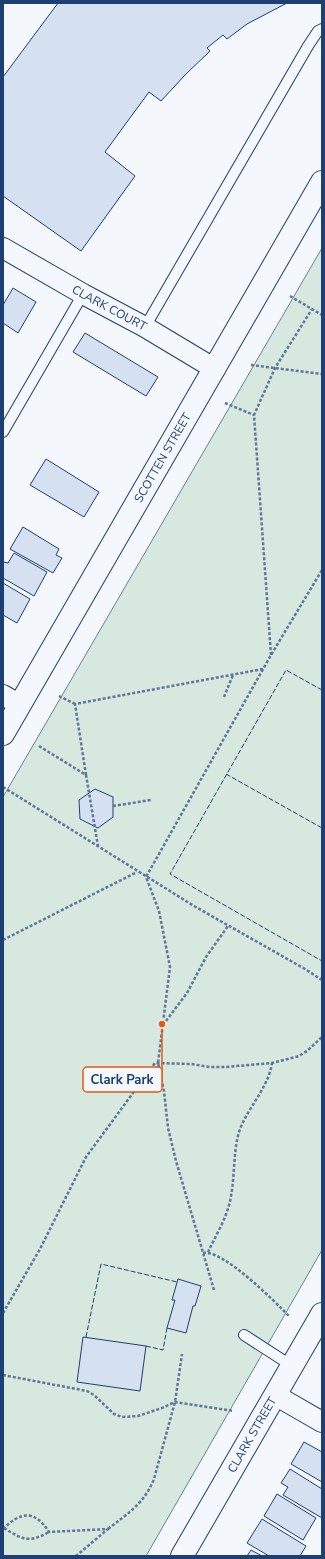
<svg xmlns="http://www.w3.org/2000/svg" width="325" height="1559" font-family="'Nunito Sans',sans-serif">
<rect width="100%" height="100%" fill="#f4f7fb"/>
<polygon fill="#d7e8df" stroke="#687fa3" points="322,248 322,1250 146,1556 3,1556 3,797"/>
<g fill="#d5e0f0" stroke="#1d3f73">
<polygon points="58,3 287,3 247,24 227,39 223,35 207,48 210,51 185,75 161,101 149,92 105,152 135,176 81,251 3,196 3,77"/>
<polygon points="13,288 36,302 18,333 3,323 3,305"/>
<polygon points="85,333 158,377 146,396 73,352"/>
<polygon points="46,459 99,492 84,517 30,485"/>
<polygon points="23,527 59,549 56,555 62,558 53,573 10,549"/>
<polygon points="14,553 47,572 34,596 3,578 3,562 8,563"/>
<polygon points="3,583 30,599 17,623 3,615"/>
<polygon points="95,789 113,797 113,817 98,828 80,819 79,800"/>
<polygon points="178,1279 201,1286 195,1306 193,1306 186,1333 167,1328 175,1300 172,1300"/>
<polygon points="83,1337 146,1346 140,1391 77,1382"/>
<polygon points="304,1442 322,1452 322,1482 291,1464"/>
<polygon points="290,1469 322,1489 322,1518 283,1495 288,1487 281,1483"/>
<polygon points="277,1494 316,1518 303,1540 264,1516"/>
<polygon points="262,1519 306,1546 300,1556 269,1556 247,1543"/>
<polygon points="251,1550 262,1556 247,1556"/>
</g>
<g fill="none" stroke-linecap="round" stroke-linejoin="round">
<g stroke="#1d3f73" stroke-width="12">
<g id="service">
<polyline points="145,327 308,46 318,31 322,29"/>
<polyline points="3,432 83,294"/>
<polyline points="244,1335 292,1366"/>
</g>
</g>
<g stroke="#1d3f73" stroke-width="22">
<g id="minor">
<path id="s1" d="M 3,248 L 83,294 L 145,327 L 215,369"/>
<polyline points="3,695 20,705"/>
<polyline points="275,1395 322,1422"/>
</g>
</g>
<g stroke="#1d3f73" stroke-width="24">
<g id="tertiary">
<path id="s2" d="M 3,734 L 322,182"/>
<path id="s3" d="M 182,1556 L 322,1314"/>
</g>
</g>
<g stroke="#5e769c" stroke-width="2.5" stroke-dasharray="3 2" stroke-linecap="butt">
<polyline points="290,296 322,315"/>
<polyline points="251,365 322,374"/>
<polyline points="225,403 254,415"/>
<polyline points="271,655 254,415 275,368 312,309"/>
<polyline points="59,696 75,704"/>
<polyline points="224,697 233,675"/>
<polyline points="39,746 86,775 98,846"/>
<polyline points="86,775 75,704 263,669"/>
<polyline points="3,787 194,906 305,969 322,980"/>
<polyline points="113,806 151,800"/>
<polyline points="3,940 137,872"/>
<polyline points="163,1025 187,993 206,957 228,926"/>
<path d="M 208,1252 C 216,1235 228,1216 231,1196 C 235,1175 233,1153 239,1132 C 247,1108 268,1089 272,1063"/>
<path d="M 203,1253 C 223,1249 275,1302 289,1316"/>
<polyline points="214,1290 176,1161 168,1128 164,1091 158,1063 170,967 159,911 146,877 271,655 322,570"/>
<polyline points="3,1313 40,1249 86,1157 155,1063 191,1064 210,1067 226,1067 272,1063 299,1056 307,1051 322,1037"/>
<polyline points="3,1375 87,1391 94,1395 114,1414 122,1417 138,1416 162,1408 175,1402 234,1411"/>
<path d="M 4,1528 C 23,1540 29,1543 49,1532"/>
<path d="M 3,1529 C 21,1511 35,1510 49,1532 L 108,1529 L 76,1556"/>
<path d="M 108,1529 C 128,1513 144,1504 154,1479 L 175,1402 L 182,1354"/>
</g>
<use href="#service" stroke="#f4f7fb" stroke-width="10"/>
<use href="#minor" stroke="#f4f7fb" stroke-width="20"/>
<use href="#tertiary" stroke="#f4f7fb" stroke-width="22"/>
<g stroke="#1d3f73" stroke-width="1" stroke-dasharray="5 2" stroke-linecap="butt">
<polyline points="322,690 286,670 170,874 322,961"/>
<polyline points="226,774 322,828"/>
<polyline points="86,1337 101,1264 177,1282"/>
<polyline points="146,1346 163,1350 167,1328"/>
</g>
</g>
<g text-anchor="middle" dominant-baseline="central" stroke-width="3" stroke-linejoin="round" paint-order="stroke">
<g font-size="12" fill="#1d3f73" stroke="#f4f7fb">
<text stroke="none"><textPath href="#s1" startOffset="122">CLARK COURT</textPath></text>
<text stroke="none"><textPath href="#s2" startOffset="319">SCOTTEN STREET</textPath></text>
<text stroke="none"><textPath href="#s3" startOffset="140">CLARK STREET</textPath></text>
</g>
</g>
<path fill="none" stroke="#e8590c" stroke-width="1.5" d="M162 1024L162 1079"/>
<circle fill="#e8590c" stroke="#f4f7fb" stroke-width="1.5" cx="162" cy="1024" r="4"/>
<rect fill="#f4f7fb" stroke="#e8590c" stroke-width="1.5" x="83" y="1067" width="79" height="25" rx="4"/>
<g font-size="13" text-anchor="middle" font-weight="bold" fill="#1d3f73">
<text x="122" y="1084">Clark Park</text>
</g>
<rect width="325" height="1559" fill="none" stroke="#1d3f73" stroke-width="8"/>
</svg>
